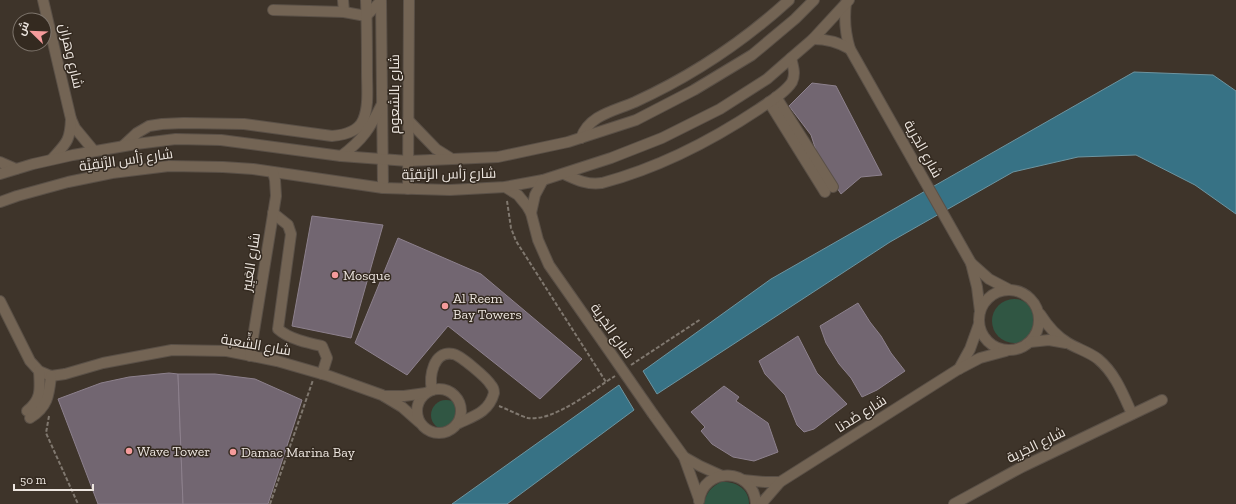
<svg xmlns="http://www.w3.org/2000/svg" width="1236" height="504" font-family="'Zilla Slab',Cairo,serif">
<rect width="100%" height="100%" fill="#3e342a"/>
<g fill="#305643">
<circle cx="1014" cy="321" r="22"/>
<circle cx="446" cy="415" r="15"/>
<path d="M 721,482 C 735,481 749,488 749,504 L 704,504 C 706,493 711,487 721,482 Z"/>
</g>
<g fill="#377285" stroke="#6d94a0">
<polygon points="1134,72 1213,75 1236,91 1236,214 1195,185 1136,155 1078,157 1013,172 890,242 657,394 643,371 771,279"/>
<polygon points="619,385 634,410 507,504 452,504"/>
</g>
<g fill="#726671" stroke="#8d818d">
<polygon points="812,83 836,86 882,175 861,177 841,194 819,160 811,135 789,106"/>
<polygon points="312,216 383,225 351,338 292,326"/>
<polygon points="398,238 481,274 582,359 540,399 448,326 407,375 355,343"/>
<polygon points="858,303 870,322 881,336 891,353 905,371 877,390 862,397 851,378 839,364 826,343 820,326"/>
<polygon points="798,336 817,373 847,404 814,429 804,432 797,425 785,395 765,374 759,361"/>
<polygon points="169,373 178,374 183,504 98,504 58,399 101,383 129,377"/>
<polygon points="178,374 215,374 255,379 302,400 268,504 183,504"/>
<polygon points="724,386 739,397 736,401 768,423 778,452 754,461 733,457 712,444 701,431 705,427 691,412"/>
</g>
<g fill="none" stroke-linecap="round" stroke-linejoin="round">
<g stroke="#5a5047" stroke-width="12">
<g id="minor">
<polyline points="43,0 71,119 75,128 94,151"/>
<polyline points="343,0 344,12"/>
<polyline points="381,0 383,188"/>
<path d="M 846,3 C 844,19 845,33 850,49 L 971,263 L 977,287 L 980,311"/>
<polyline points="273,10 344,12 366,16 381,1"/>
<path d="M 813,39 C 826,39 838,42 850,49"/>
<polyline points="776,97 833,187"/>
<polyline points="769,102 825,192"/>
<polyline points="408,120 436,149 452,159"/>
<path d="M 581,138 C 589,115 614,111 635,102 C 692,76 743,42 789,0"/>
<path d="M 123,146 L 137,133 L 149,126 L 162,124 L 184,123 L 244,124 L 332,136 C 344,135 358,132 363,120 C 369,107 367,88 367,74 C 367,49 367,25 366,0"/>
<path d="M 341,156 C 363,140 370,128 382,104"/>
<path d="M 52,159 C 66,143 70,142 71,119"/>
<polyline points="0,162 16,169"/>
<polyline points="0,174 33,164 73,155 136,144 176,139 221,140 341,156 408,161 498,157 568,142 636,120 694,90 752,55 795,19 814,0"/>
<path d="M 564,174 C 577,180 587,185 602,183 C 658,168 711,141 759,109 C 769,102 785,93 792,82 C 796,74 793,66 791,58"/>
<polyline points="505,187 518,195 527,206 531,213 538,240 549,265 603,342"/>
<polyline points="408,189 409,0"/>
<polyline points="0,202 17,196 68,182 112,173 169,166 223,167 253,169 383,188 450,190 505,187 543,180 611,158 662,138 720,109 767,79 791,58 813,39 849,0"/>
<path d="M 273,213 L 288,225 L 291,234 L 278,329 C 289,339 308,343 322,346 L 327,358 L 322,374"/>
<polyline points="531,213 535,195 543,180"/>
<polyline points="971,263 989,279 1010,290"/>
<circle cx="1009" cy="320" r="30"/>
<polyline points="0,301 30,361 39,371 51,376 65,374 103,363 172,350 227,351 277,361 329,376 382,395 402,407 419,422"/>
<path d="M 1040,314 C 1047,325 1056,336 1068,343 C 1078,349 1089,352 1098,359 C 1115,373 1123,394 1132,414"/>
<polyline points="1030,342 1049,340 1066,343"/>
<polyline points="250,356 276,196 275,180 273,172"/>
<polyline points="959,369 970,349 979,324"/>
<circle cx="439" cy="411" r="22"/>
<path d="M 432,390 C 429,377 433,350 453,354 C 460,355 487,378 491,385 C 493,387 494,390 494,393 C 489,412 474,416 459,423"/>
<polyline points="384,396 404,396 426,393"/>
<path d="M 27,411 C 42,399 40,389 39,371"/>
<polyline points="653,414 684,457 699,499"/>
<path d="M 30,418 C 48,407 49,395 51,376"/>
<polyline points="684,457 700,466 722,476"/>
<polyline points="743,480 765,482 780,482"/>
<path d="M 699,501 C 703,466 754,467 756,504"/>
<polyline points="761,504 780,482 957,370 980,358 1006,351"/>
<polyline points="954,504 1022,467 1162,400"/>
</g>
</g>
<g stroke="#80786f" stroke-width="2" stroke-dasharray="4 2" stroke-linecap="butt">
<polyline points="507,201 511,228 516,241 606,382"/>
<polyline points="631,365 701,319"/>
<path d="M 499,406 C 507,409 520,416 528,418 C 554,422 594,389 615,376"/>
<polyline points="49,416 46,433 78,504"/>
<polyline points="270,504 313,380"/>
</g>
<use href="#minor" stroke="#736454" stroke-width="10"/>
<g stroke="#5a5047" stroke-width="12" stroke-linecap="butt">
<polyline id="minor-bridge" points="603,342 653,414"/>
</g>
<use href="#minor-bridge" stroke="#736454" stroke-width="10"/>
</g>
<g fill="#f59b9b" stroke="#342a20" stroke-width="1.5">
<circle cx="335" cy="275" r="4"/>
<circle cx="445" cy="306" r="4"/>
<circle cx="129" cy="451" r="4"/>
<circle cx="233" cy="452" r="4"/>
</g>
<g text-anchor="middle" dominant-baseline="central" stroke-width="3" stroke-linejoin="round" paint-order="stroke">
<g font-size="14" fill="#ece5df" stroke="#342a20">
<text transform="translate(71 56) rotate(77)">شارع وهران</text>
<text transform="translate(394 94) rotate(-90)">شارع بالشعوم</text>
<text transform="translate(923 149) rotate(61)">شارع الجَرية</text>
<text transform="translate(126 160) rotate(-8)">شارع رَأس الرَّنقِيَّة</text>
<text transform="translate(449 174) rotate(-1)">شارع رَأس الرَّنقِيَّة</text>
<text transform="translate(251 262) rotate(-81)">شارع العَبِير</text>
<text transform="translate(612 331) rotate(55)">شارع الجَرية</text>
<text transform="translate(256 345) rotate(10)">شارع الشِّعبة</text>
<text transform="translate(861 414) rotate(-32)">شارع ضَدنا</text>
<text transform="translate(1036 445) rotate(-26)">شارع الجَرية</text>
</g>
<g font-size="14" fill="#ece5df" stroke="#342a20" text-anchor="start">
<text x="343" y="275">Mosque</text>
<text x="453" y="298">Al Reem<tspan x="453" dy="16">Bay Towers</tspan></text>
<text x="137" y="451">Wave Tower</text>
<text x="241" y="452">Damac Marina Bay</text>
</g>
</g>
<g transform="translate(32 32) rotate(293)"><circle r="19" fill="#342a20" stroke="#7e756c"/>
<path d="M0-3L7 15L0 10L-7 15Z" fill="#f59b9b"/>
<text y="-6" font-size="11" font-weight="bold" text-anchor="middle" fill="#ece5df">ش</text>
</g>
<path d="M14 484v6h79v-6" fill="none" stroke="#ece5df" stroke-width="2"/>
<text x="20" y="484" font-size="12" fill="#ece5df" stroke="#342a20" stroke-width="3" paint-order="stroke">50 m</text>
</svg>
